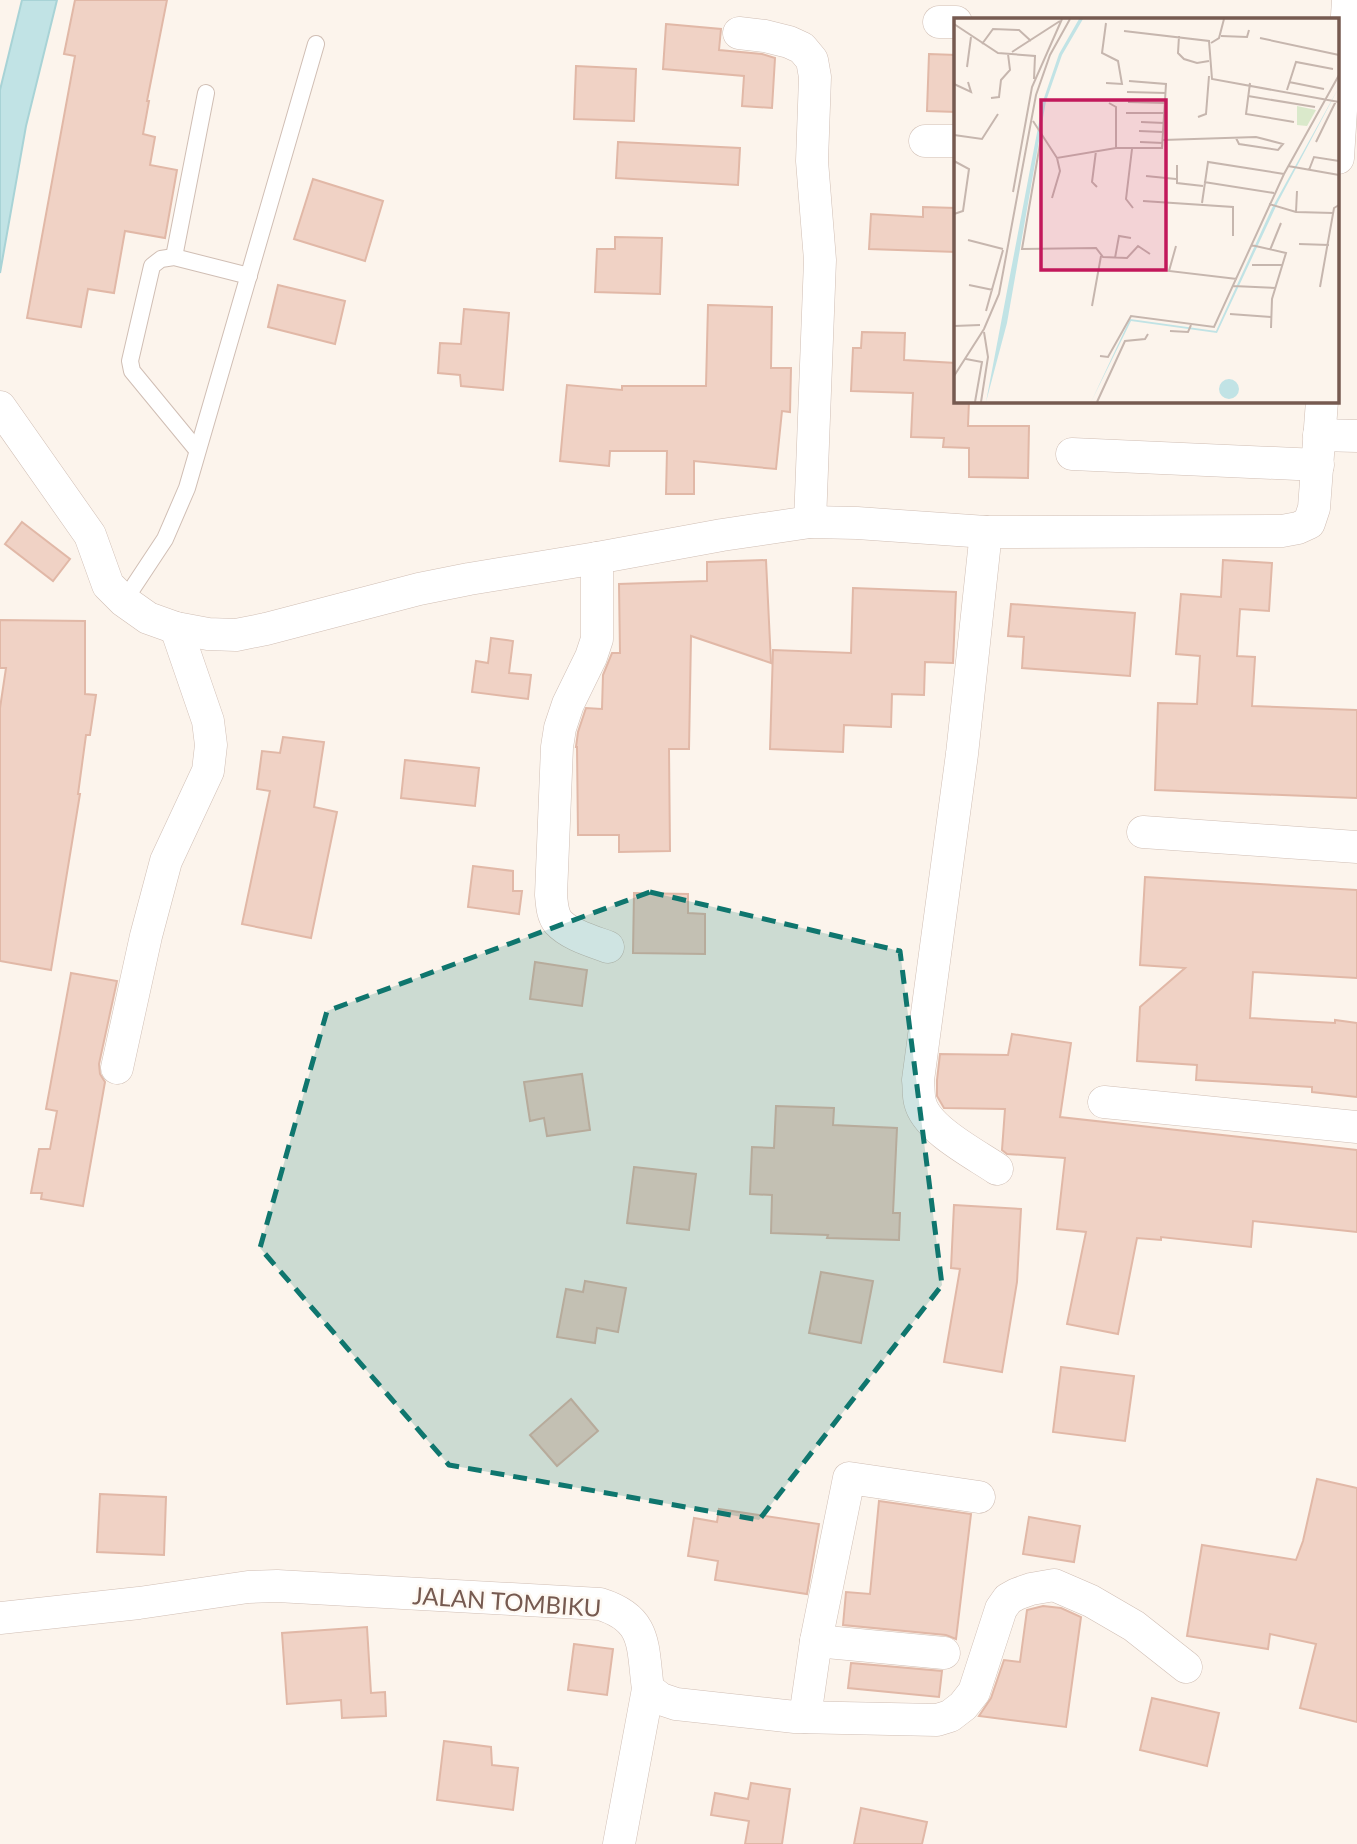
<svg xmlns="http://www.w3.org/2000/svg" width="1357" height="1844" font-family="Lato,sans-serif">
<rect width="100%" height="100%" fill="#fcf4ec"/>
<polygon fill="#c1e3e5" stroke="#a8d3d6" stroke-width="2" points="22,0 57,0 26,126 0,273 0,90"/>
<g fill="#f0d2c5" stroke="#e1b8a7" stroke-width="2">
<polygon points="75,0 167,0 147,101 149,101 143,134 155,137 150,165 177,170 165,238 125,231 114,293 88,289 81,327 27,318 75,56 64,54"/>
<polygon points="666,24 721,29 719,50 762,54 775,58 772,108 742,106 744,76 663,69"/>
<polygon points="929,54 956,55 956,112 927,111"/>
<polygon points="576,66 636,69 634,121 574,119"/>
<polygon points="618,142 740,148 738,185 616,178"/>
<polygon points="313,179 383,201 365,261 294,239"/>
<polygon points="923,207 956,208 956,252 869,249 871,214 923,217"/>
<polygon points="615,237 662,238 660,294 595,292 597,249 615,249"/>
<polygon points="278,285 345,301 335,344 268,327"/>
<polygon points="708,305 772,307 771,368 791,368 790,412 782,411 776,469 694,461 694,494 666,494 667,451 610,451 609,466 560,461 567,385 622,390 622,386 706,386"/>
<polygon points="464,309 509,313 503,390 461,386 460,375 438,373 440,343 461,344"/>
<polygon points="862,332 905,333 904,360 956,363 956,401 969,401 968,426 1029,426 1028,478 969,477 969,448 943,447 944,438 911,437 913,393 851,391 853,348 861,348"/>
<polygon points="22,522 70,559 53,581 5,544"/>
<polygon points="766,560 771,663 691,636 689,749 669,749 670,851 619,852 619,835 578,835 577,747 576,747 578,732 586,708 602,709 603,675 612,653 620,653 619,584 707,581 707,562"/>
<polygon points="1223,560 1272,563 1269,611 1240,609 1237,656 1255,657 1252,706 1357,710 1357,798 1155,790 1158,703 1197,704 1200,656 1176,654 1181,594 1221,597"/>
<polygon points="853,588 956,592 953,663 925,662 924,695 892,694 891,727 844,725 843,752 770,749 773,650 851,653"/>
<polygon points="1011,604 1135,613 1130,676 1022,668 1024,637 1008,636"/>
<polygon points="0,620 85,621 85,694 96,695 90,735 86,735 78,794 80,794 51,970 0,961 0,708 6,668 0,668"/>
<polygon points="491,638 513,641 509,673 531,675 528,699 472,692 476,661 488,663"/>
<polygon points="283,737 324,742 314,807 337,812 311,938 242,924 270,791 257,789 262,751 280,753"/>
<polygon points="405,760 479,768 475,806 401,798"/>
<polygon points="473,866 513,871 513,891 522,891 519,914 468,907"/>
<polygon points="1145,877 1357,890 1357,978 1253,972 1250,1018 1335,1023 1335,1020 1357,1023 1357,1097 1312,1092 1312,1087 1196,1080 1197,1065 1137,1061 1140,1007 1185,968 1140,965"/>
<polygon points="634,893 688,894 688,913 705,914 705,954 633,953"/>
<polygon points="535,962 587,970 582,1006 530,999"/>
<polygon points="71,973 117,981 99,1064 100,1074 105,1082 83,1206 41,1199 42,1193 31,1193 39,1149 50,1149 57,1111 46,1109"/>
<polygon points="1012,1034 1071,1043 1060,1117 1357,1150 1357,1232 1253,1221 1251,1247 1161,1237 1161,1240 1137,1238 1118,1334 1067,1324 1086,1232 1057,1229 1065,1158 1007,1154 1002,1150 1005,1109 944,1108 937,1096 937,1080 940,1054 1008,1055"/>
<polygon points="582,1074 590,1130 547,1136 544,1118 530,1121 524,1082"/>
<polygon points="776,1106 834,1108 833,1125 897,1128 893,1213 900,1213 899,1240 827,1238 828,1235 771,1233 772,1195 750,1194 752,1147 774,1148"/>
<polygon points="634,1167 696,1174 689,1230 627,1223"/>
<polygon points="954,1205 1021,1209 1017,1282 1002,1372 944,1362 960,1269 951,1268"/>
<polygon points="821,1272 873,1281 861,1343 809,1333"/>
<polygon points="585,1281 626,1288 618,1332 597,1328 595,1343 557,1337 566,1289 583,1292"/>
<polygon points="1061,1367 1134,1376 1125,1441 1053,1432"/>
<polygon points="571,1399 598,1431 557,1466 530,1435"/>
<polygon points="1317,1479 1357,1488 1357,1722 1300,1708 1316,1644 1270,1634 1268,1649 1187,1636 1202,1545 1296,1560 1303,1541"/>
<polygon points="100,1494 166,1497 164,1555 97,1552"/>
<polygon points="879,1501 971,1514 956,1639 946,1635 843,1625 846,1592 870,1594"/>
<polygon points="719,1509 819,1524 807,1594 715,1580 718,1561 688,1556 694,1518 717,1522"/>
<polygon points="1029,1517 1080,1526 1074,1562 1023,1554"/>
<polygon points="1043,1606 1061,1608 1081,1617 1066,1727 979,1716 991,1698 1004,1660 1020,1662 1027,1610"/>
<polygon points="367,1627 371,1693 385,1692 386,1716 342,1718 341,1700 287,1704 282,1633"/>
<polygon points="574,1644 613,1649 607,1695 568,1690"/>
<polygon points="851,1663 942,1671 939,1697 848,1688"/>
<polygon points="1152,1698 1219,1713 1207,1766 1140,1750"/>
<polygon points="444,1741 491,1747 492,1765 518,1768 513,1810 437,1800"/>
<polygon points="751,1783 790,1789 782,1844 745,1844 749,1821 711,1815 715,1793 748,1799"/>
<polygon points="861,1808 927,1822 922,1844 854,1844"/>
</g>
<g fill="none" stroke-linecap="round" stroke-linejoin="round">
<g stroke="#d0beb4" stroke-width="18">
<g id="lane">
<polyline points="174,257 206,93"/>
<polyline points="197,450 132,371 130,361 152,266 161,259 174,257 249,276"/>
<polyline points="124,601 165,539 187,488 316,44"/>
</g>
</g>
<g stroke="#d0beb4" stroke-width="33">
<g id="street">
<polyline points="939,22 956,22"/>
<polyline points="739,33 765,36 789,42 802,48 812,60 815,77 812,161 820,260 810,522"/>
<polyline points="925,141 956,141"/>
<polyline points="1338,158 1348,0"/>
<polyline points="0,407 90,535 108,585 124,601 148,618 176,628 208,634 236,635 266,629 419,589 469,579 597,558 722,535 810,522 857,523 986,532 1282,531 1298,528 1309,523 1314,508 1322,401"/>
<polyline points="1319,435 1357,436"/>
<polyline points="1072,454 1318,465"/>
<path d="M 986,532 L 962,754 L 918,1080 C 919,1087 918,1095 920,1102 C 926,1129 975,1154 997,1169"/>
<path d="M 597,558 L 597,639 L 591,657 L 568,704 L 560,728 L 557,747 L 551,895 C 552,904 552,914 558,922 C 570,935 592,941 608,947"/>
<polyline points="1143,832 1357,847"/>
<polyline points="117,1068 146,936 166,861 208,771 211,745 208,721 176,628"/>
<polyline points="1104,1102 1357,1127"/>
<path d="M 0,1618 L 139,1603 L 248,1587 L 277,1586 L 600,1604 C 648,1619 642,1646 648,1689 L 661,1699 L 676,1704 L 795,1717 L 937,1720 L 950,1716 L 963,1706 L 974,1692 L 1001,1609 L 1008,1599 L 1017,1594 L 1031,1589 L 1054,1585 L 1091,1601 L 1134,1626 L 1186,1667"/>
<polyline points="816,1641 944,1653"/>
<polyline points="805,1717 816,1641 849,1478 979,1497"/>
<polyline points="619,1844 648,1689"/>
</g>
</g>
<use href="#lane" stroke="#fff" stroke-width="16"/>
<use href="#street" stroke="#fff" stroke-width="32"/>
</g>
<path fill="#0f766e" fill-opacity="0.2" stroke="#0f766e" stroke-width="5" stroke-dasharray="14 9" stroke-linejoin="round" d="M 650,892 L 900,951 L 942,1285 L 759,1520 L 449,1465 L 260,1248 L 327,1011 Z"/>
<g text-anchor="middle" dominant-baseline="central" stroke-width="5" stroke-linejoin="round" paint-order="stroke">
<g font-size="24" fill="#765a50" stroke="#fef9f3">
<text transform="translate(507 1601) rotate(4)">JALAN TOMBIKU</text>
</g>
</g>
<g transform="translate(954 18)">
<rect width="385" height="385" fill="#fcf4ec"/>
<path d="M 343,88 L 362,92 L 353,108 L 343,107 Z" fill="#dae9cb"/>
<path d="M 125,1 L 129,1 L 108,37 L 92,83 L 53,305 L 32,384 L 89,83 L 105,36 ZM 385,69 L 324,184 L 263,315 L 177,303 L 137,384 L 176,301 L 262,313 L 318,190 ZM265 371a10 10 0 1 1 20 0a10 10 0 1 1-20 0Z" fill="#c1e3e5"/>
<path fill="none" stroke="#c6b6ae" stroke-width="2" d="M 0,6 L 44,35 L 81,38 L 80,61M 170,13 L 255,23 L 258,61 L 385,84M 225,18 L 224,35 L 230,41 L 243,45 L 255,43M 267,18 L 293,19 L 295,12M 306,20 L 385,37M 257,25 L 265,20 L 270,1M 28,26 L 39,11 L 65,12 L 77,23M 58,34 L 106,3M 13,49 L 17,19M 335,64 L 370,71M 152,65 L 168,66 L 164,43 L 148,35 L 152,5M 296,65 L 292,96 L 340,104M 0,66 L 17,74 L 14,64M 333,72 L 342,44 L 379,51M 173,74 L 212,75M 294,78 L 361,89M 37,80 L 45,79 L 47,62 L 56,52 L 54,36M 174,84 L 211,85M 155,85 L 162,89 L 162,130M 172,95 L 210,95M 244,99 L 252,96 L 255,58M 79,103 L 103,140 L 162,130 L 208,130 L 212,66 L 175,63M 187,104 L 210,105M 185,113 L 209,114M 0,117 L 28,121 L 44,96M 87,120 L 68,231 L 142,230 L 149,239 L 173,240 L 184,228 L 196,236M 209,122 L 302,119 L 329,126 L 324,132 L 285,126 L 282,120M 186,124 L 209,125M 362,124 L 382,83M 178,131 L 172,181 L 179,190M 142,133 L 138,164 L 143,169M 0,143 L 15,151 L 9,193 L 0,196M 223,147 L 223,165 L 249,168M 334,148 L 385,157M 355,152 L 360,139 L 385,143M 192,158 L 222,161M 250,164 L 320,175M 59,174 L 78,69 L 108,1M 98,180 L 106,153 L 103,140M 189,183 L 279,189 L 279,218M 248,185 L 254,144 L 330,156M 315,186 L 342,194 L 379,195M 342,194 L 343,173M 14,222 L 49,231M 345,226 L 375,227M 297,227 L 332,235 L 318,281 L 317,310M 222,228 L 215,253 L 283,261M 316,232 L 327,205M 161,240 L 165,218 L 177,220M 298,247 L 329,247M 15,267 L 39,272M 279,268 L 322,270M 366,269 L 380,190 L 385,187M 138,288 L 147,238M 32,293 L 49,232M 276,296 L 317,299M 0,308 L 26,307M 216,313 L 234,314 L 237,307M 146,338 L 154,339 L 177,298 L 260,309 L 330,156 L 385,57M 12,341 L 28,344 L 21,384M 0,358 L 30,311 L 45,276 L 82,77 L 96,37 L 116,1M 27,384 L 34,339 L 30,314M 143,384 L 171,323 L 191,321 L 194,316"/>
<path fill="#c2185b" fill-opacity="0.15" stroke="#c2185b" stroke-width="3.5" d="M 87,82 L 212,82 L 212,252 L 87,252 Z"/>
<rect width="385" height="385" fill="none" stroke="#765a50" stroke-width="3.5"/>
</g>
</svg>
